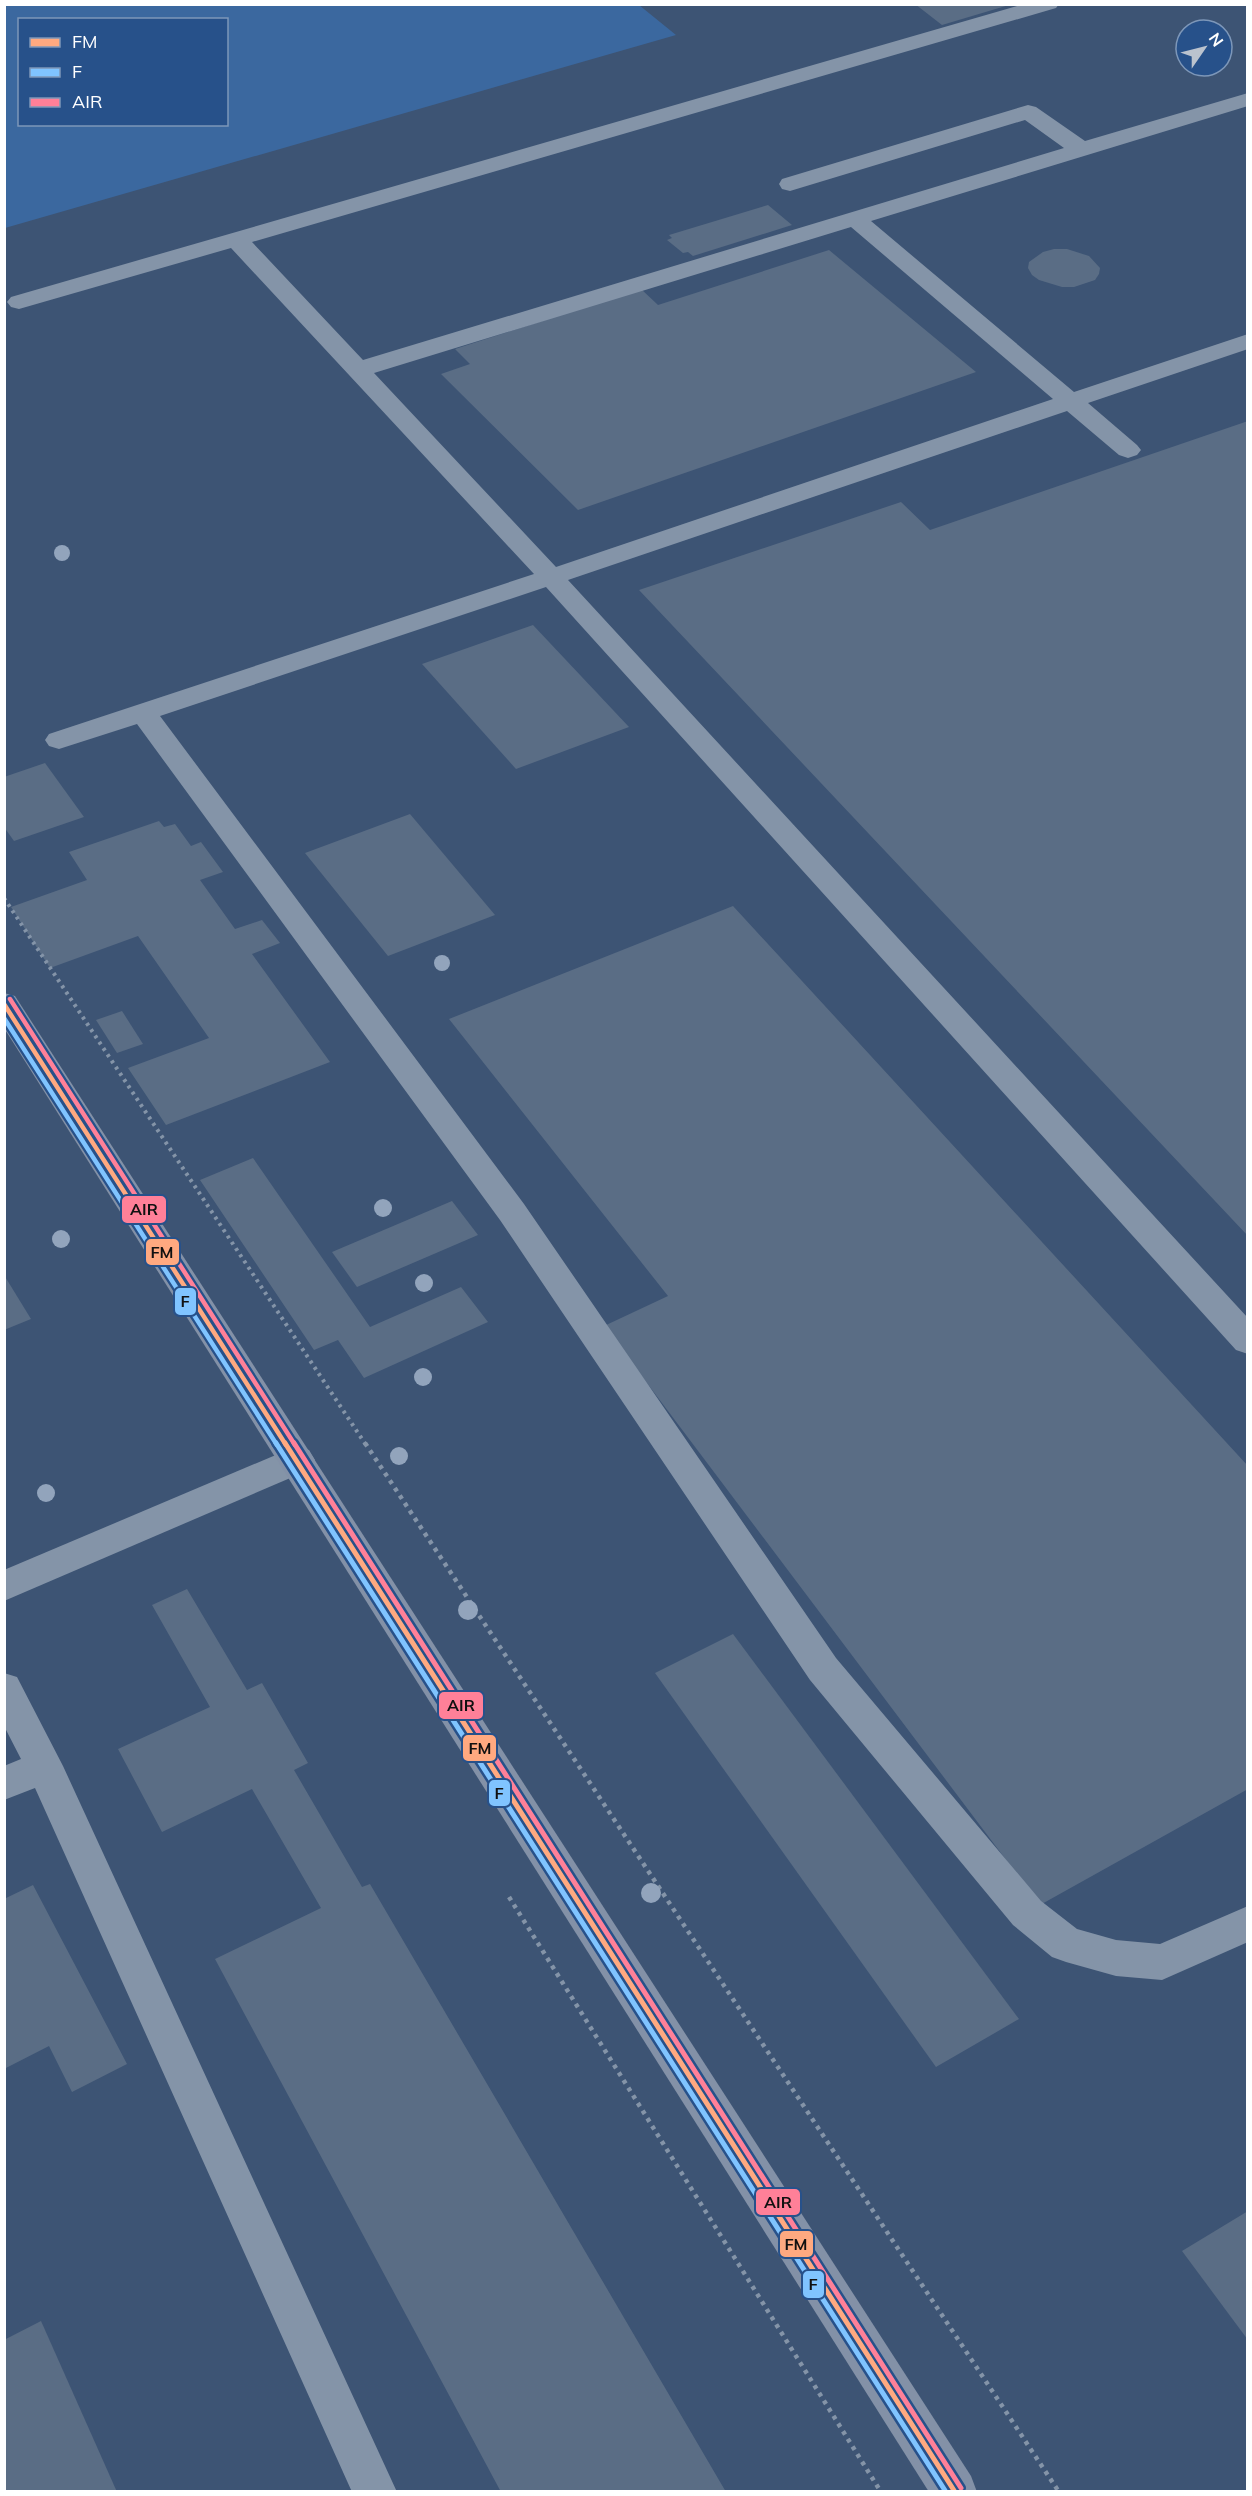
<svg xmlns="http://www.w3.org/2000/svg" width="1252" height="2496" font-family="Mulish,sans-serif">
<rect width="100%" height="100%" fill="#3d5474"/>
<path fill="#3b689f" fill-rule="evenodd" d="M 639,5 L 676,35 L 5,228 L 5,5 ZM 20,20 L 226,20 L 226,124 L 20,124 Z"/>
<g fill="#5a6d85">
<polygon points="915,4 1009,4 1009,5 942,25"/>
<polygon points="768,205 792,225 693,256 688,252 683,253 667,240 672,238 669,235"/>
<polygon points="1054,249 1067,249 1089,256 1100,268 1099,274 1095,280 1074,287 1062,287 1039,280 1032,275 1028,268 1029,262 1043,252"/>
<polygon points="829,250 976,372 578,510 441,374 470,364 455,349 641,289 658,305"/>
<polygon points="1248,421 1248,1236 639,590 901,502 930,530"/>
<polygon points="533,625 629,727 516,769 422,664"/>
<polygon points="45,763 84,817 14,841 4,827 4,777"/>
<polygon points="410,814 495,915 388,956 305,853"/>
<polygon points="159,821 164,827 175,824 191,846 201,842 223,872 200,880 235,929 262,920 280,943 252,954 330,1062 166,1125 128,1068 209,1038 138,936 50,968 11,907 87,880 69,852"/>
<polygon points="733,906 1248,1466 1248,1789 1040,1905 604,1326 668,1296 449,1019"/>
<polygon points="122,1011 143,1044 117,1053 96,1020"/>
<polygon points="253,1158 370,1327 461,1287 488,1322 364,1378 338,1340 314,1350 200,1180"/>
<polygon points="452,1201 478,1235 357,1287 332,1252"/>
<polygon points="4,1275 31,1319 4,1330"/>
<polygon points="187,1589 247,1690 262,1683 308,1763 294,1770 362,1887 370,1884 726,2492 501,2492 215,1959 321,1908 252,1789 162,1832 118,1749 210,1707 152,1605"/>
<polygon points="733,1634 1019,2019 936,2067 655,1673"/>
<polygon points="33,1885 127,2064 72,2092 49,2046 4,2069 4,1899"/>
<polygon points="1248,2211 1248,2340 1182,2251"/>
<polygon points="41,2321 117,2492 4,2492 4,2340"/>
</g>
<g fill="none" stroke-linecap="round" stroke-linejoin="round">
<polyline stroke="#8494a8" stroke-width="4" stroke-dasharray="3 4.5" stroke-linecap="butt" points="4,898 366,1445"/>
<g stroke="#8494a8" stroke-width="4.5" stroke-dasharray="4 5" stroke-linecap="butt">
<polyline points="365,1443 1059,2492"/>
<polyline points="509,1897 881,2492"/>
</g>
<g fill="#8494a8" fill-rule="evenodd">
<path d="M 1024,4 L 1059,4 L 1056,8 L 252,242 L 363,360 L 1064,148 L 1025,120 L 790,191 L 782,189 L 779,184 L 782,179 L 1028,105 L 1036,107 L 1085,141 L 1248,93 L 1248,106 L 871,221 L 1074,392 L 1248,334 L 1248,349 L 1088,403 L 1137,445 L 1141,450 L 1137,455 L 1128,458 L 1119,455 L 1067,411 L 568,580 L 1248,1318 L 1248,1354 L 1236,1350 L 546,587 L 160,716 L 524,1204 L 836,1658 L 1041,1901 L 1077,1929 L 1116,1940 L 1160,1944 L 1248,1906 L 1248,1942 L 1162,1980 L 1116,1976 L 1066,1962 L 1052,1957 L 1013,1925 L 810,1680 L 500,1220 L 137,724 L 59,749 L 49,746 L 45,740 L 49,734 L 534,574 L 231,248 L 19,309 L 11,307 L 7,302 L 11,297 ZM 851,227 L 1053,399 L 556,567 L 374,373 Z"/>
<polygon points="297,1446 309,1450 315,1460 309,1470 4,1601 4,1570"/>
<polygon points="4,1673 17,1677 63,1766 397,2492 352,2492 35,1788 4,1800 4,1766 21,1759 4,1726"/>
</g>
<polygon fill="#8391a7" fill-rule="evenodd" points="4,993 15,996 971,2476 977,2492 929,2492 4,1028"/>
<g stroke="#27518a" stroke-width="9">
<polyline id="bus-1-far1" points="4,1004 286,1445"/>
</g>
<g stroke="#27518a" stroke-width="10">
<polyline id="bus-1" points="285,1443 955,2492"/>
</g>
<g stroke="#27518a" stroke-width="9">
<polyline id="bus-2-far1" points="4,1018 277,1445"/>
</g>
<g stroke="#27518a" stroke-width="10">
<polyline id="bus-2" points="276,1443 946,2492"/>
</g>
<g stroke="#27518a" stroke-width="9">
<polyline id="bus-3-far1" points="10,999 295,1445"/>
</g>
<g stroke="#27518a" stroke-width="10">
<polyline id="bus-3" points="294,1443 961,2488"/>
</g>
<use href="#bus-1-far1" stroke="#ffa980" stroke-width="4.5"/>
<use href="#bus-1" stroke="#ffa980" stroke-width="5"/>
<use href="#bus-2-far1" stroke="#80c4ff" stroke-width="4.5"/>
<use href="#bus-2" stroke="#80c4ff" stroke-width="5"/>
<use href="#bus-3-far1" stroke="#ff8098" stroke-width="4.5"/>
<use href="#bus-3" stroke="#ff8098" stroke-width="5"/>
</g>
<g fill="#92a4bc">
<circle cx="62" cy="553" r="8"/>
<circle cx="442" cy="963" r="8"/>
<circle cx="383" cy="1208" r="9"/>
<circle cx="61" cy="1239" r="9"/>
<circle cx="424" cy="1283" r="9"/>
<circle cx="423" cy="1377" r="9"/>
<circle cx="399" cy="1456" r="9"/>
<circle cx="46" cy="1493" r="9"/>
<circle cx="468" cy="1610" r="10"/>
<circle cx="651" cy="1893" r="10"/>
</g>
<g stroke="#27518a" stroke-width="2">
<rect x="121" y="1195" width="46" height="29" rx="6" fill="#ff8098"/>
<rect x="145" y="1238" width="35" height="28" rx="6" fill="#ffa980"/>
<rect x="174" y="1287" width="23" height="29" rx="6" fill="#80c4ff"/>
<rect x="438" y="1691" width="46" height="29" rx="6" fill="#ff8098"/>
<rect x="462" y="1734" width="35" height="28" rx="6" fill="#ffa980"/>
<rect x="488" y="1779" width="23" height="28" rx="6" fill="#80c4ff"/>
<rect x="755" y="2188" width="46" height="28" rx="6" fill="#ff8098"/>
<rect x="779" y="2230" width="35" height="28" rx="6" fill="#ffa980"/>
<rect x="802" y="2270" width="23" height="29" rx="6" fill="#80c4ff"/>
</g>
<g font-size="16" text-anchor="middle" font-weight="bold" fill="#111">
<text x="144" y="1215">AIR</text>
<text x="162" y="1258">FM</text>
<text x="185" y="1307">F</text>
<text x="461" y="1711">AIR</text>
<text x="480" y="1754">FM</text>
<text x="499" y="1799">F</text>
<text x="778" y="2208">AIR</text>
<text x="796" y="2250">FM</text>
<text x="813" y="2290">F</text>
</g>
<rect width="1252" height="2496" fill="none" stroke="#ffffff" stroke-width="12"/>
<rect x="18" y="18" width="210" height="108" fill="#27518a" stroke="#7d97b9" stroke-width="1.5"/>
<rect x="30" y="38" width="30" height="9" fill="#ffa980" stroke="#7d97b9" stroke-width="1.5"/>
<text x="72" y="48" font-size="18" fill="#ffffff">FM</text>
<rect x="30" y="68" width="30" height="9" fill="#80c4ff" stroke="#7d97b9" stroke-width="1.5"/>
<text x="72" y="78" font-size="18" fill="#ffffff">F</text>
<rect x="30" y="98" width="30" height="9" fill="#ff8098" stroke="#7d97b9" stroke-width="1.5"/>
<text x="72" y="108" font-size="18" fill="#ffffff">AIR</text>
<g transform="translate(1204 48) rotate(55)"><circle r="28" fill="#27518a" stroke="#7d97b9" stroke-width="1.5"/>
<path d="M0-4.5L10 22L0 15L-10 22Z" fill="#bbc3ce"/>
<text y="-9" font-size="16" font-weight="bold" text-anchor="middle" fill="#ffffff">N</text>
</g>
</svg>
